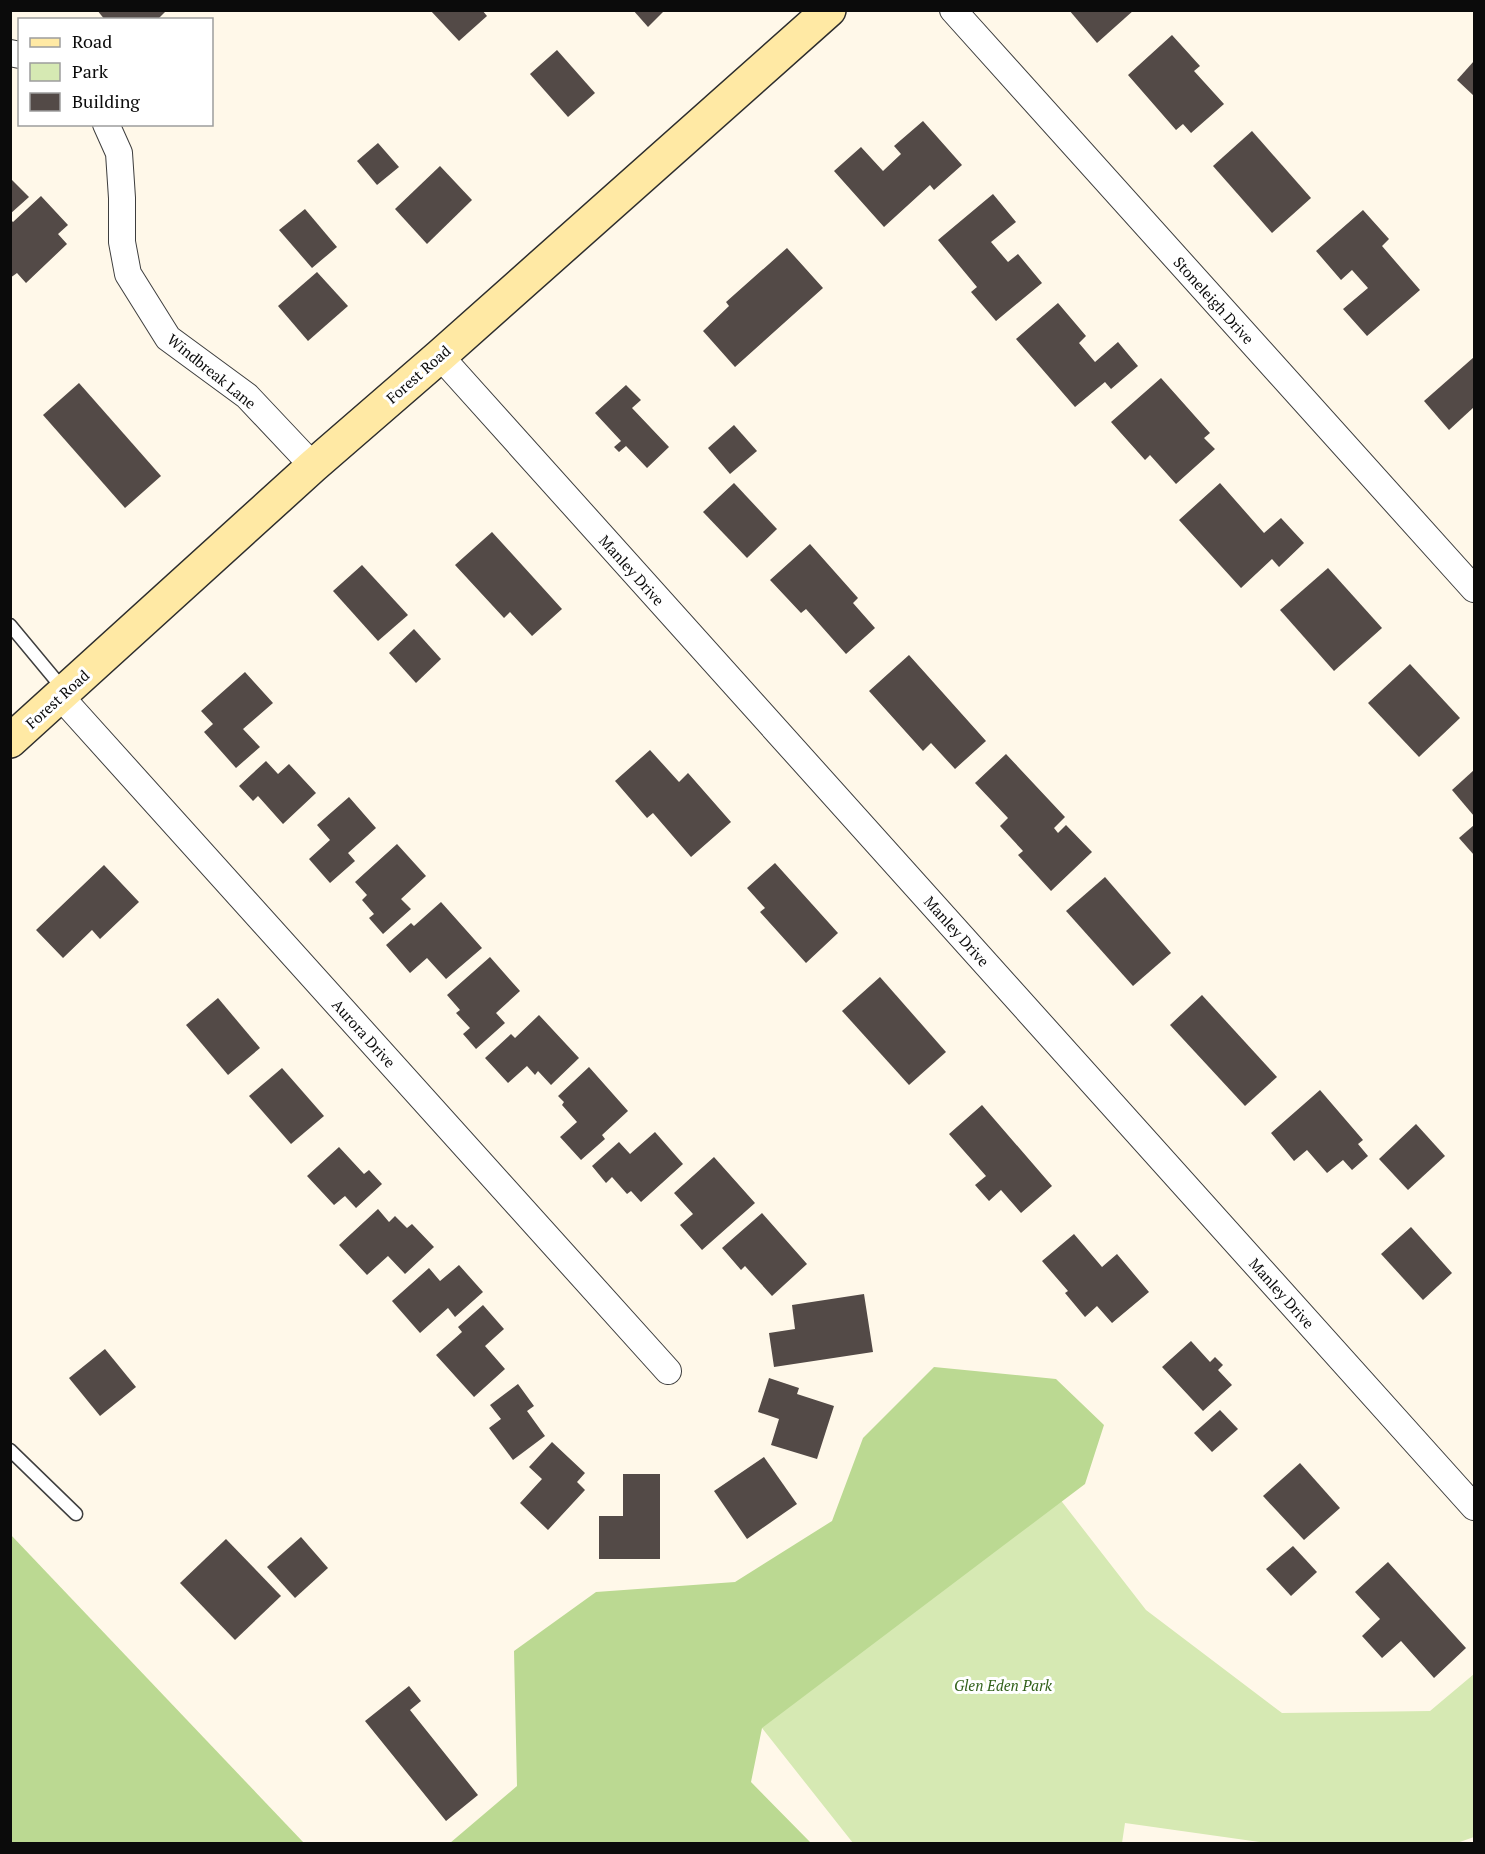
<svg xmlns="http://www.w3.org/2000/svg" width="1485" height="1854" font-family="'PT Serif',serif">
<rect width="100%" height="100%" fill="#fff8e9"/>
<polygon fill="#d6e9b3" points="1028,1458 1146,1610 1282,1713 1430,1711 1474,1674 1474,1837 1454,1844 1274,1844 1125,1823 1122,1843 853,1843 739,1699"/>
<g fill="#bbd992">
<polygon points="934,1367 1056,1379 1104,1425 1085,1484 762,1728 751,1782 811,1843 450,1843 517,1786 514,1651 596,1592 735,1582 832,1521 863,1438"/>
<polygon points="11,1535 304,1843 11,1843"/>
</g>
<g fill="#534a47">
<polygon points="97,10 167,10 157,20 105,20"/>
<polygon points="430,10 482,10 487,16 459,41"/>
<polygon points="633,10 665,10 648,27"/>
<polygon points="1069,10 1134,10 1097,43"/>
<polygon points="1172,35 1200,66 1194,71 1224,104 1191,133 1183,124 1176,130 1128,75"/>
<polygon points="557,50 595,93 568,117 530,74"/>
<polygon points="1474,61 1474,96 1457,80"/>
<polygon points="923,121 962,165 934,190 930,185 884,227 834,171 861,147 883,171 901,154 894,146"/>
<polygon points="1252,131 1311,198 1272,233 1213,166"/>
<polygon points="378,143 399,167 377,185 357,161"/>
<polygon points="440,166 472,200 427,244 395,209"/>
<polygon points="10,178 29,197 10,214"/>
<polygon points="993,194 1016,222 991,242 1008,262 1018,254 1042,283 996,321 971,292 977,287 938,240"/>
<polygon points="41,196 68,225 58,234 67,244 26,283 17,273 10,278 10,219 13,222"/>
<polygon points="305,209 337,247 312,268 279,230"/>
<polygon points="1363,210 1389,239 1382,246 1420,290 1367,336 1343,309 1368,288 1352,270 1341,280 1316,251"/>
<polygon points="787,248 823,288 735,367 703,331 729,306 726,302"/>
<polygon points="317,272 348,306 308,341 278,306"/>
<polygon points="1058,303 1086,336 1079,343 1095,362 1118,342 1138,366 1111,389 1105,382 1075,407 1016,339"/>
<polygon points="1474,357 1474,407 1449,430 1424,401"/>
<polygon points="1161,378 1210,433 1204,438 1215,449 1176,484 1150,455 1145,460 1111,422"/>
<polygon points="79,383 161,476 125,508 43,415"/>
<polygon points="626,385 641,400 632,408 669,447 647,468 626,446 619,452 614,447 621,441 595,413"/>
<polygon points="734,425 757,451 730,474 708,448"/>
<polygon points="734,483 777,529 747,558 703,512"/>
<polygon points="1220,483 1264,533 1281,518 1304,543 1279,567 1272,559 1241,588 1179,520"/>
<polygon points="492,532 562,609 532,636 510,612 504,618 455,565"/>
<polygon points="810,544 858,598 853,603 875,628 846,654 806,609 801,613 770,580"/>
<polygon points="362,565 408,615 378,641 333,591"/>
<polygon points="1328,568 1382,628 1334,671 1280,610"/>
<polygon points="414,629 441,659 416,683 389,653"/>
<polygon points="909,655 986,741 955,769 931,743 923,751 869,691"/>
<polygon points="1410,664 1460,718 1419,757 1368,703"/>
<polygon points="245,672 273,703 243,729 260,747 236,768 204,732 213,724 201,711"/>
<polygon points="650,750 679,782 688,773 731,822 691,857 653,813 647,818 615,781"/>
<polygon points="1006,754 1065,817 1054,828 1058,833 1066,825 1092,852 1051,891 1018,855 1023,851 1000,826 1008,818 975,783"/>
<polygon points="266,761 278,774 289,764 316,793 283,824 258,796 253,801 239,786"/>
<polygon points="1474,770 1474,816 1452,790"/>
<polygon points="349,797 376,828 348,853 355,861 330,883 309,859 330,840 317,825"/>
<polygon points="1474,825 1474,855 1459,838"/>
<polygon points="397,844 426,876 401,899 411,909 383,934 369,918 374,914 362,900 367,895 355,882"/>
<polygon points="775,863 838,933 806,963 760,912 765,908 747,888"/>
<polygon points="104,865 139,902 100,939 92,930 63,958 36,930"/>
<polygon points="1105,877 1171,953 1133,986 1066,911"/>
<polygon points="441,902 482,948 446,979 427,958 410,973 386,945 411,923 414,926"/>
<polygon points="490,957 520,991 496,1013 505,1023 476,1049 463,1034 470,1028 456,1013 460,1010 447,995"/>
<polygon points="880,977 946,1052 909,1085 842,1011"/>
<polygon points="1202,995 1277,1077 1245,1106 1170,1025"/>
<polygon points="218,998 260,1048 228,1075 186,1025"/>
<polygon points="539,1015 579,1058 551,1085 538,1071 535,1075 527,1066 508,1083 485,1058 511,1034 515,1038"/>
<polygon points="589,1067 628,1111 602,1135 605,1139 581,1160 560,1137 577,1122 562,1105 564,1102 558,1096"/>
<polygon points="282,1068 324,1116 291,1144 249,1096"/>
<polygon points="1320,1090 1363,1140 1358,1144 1368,1156 1352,1170 1343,1160 1327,1173 1307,1150 1294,1161 1271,1133"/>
<polygon points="982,1105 1052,1186 1021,1213 1001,1190 989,1201 975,1185 986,1176 949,1134"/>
<polygon points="1416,1124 1445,1156 1408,1190 1379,1159"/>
<polygon points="655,1132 683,1164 641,1202 631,1191 627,1194 612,1177 606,1183 592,1166 619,1142 630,1154"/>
<polygon points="339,1147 364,1174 369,1170 382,1184 356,1208 345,1196 334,1205 307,1176"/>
<polygon points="714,1157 755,1203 702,1250 680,1225 693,1214 674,1193"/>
<polygon points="378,1209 389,1222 395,1216 407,1228 412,1224 434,1247 405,1274 388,1256 367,1275 339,1245"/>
<polygon points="762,1213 807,1264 772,1296 745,1266 741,1270 722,1248"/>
<polygon points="1411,1227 1452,1273 1423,1300 1381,1254"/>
<polygon points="1074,1234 1102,1267 1117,1254 1149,1292 1112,1323 1097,1306 1085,1317 1065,1293 1068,1291 1042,1261"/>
<polygon points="459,1265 483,1292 455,1317 448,1308 420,1333 392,1301 429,1268 440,1281"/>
<polygon points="864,1294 873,1352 774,1367 769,1333 795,1329 792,1305"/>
<polygon points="483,1305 504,1329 485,1346 505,1369 474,1397 436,1355 462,1332 458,1327"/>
<polygon points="1191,1341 1210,1362 1215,1357 1223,1365 1218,1370 1232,1385 1203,1411 1162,1367"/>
<polygon points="105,1349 136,1387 100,1416 69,1378"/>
<polygon points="769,1378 799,1388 797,1394 834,1406 817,1459 771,1445 779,1419 758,1412"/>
<polygon points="518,1384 534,1406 527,1411 545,1436 513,1460 489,1428 501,1419 490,1405"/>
<polygon points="1220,1410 1238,1429 1212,1452 1194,1433"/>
<polygon points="552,1442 585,1473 577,1482 585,1490 548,1530 520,1503 542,1479 529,1467"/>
<polygon points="764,1457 797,1504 747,1539 714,1491"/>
<polygon points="1300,1463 1340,1508 1304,1540 1263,1496"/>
<polygon points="623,1474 660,1474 660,1559 599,1559 599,1516 623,1516"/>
<polygon points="301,1537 328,1568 295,1598 267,1567"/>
<polygon points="226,1539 281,1596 235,1640 180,1583"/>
<polygon points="1293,1546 1317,1572 1291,1596 1266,1569"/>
<polygon points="1388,1562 1466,1648 1434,1678 1401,1641 1382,1658 1362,1636 1380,1619 1355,1592"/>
<polygon points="409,1686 421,1701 410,1710 478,1795 446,1821 365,1721"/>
</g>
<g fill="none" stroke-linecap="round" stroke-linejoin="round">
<g stroke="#3e3e3e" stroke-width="15">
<g id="lane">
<polyline points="10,625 64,690"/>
<polyline points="10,1450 76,1514"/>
</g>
</g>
<g stroke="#3e3e3e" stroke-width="28">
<g id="street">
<polyline points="953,10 1474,589"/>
<polyline points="10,53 20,55"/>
<polyline points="106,124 119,153 122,198 122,242 128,274 168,338 247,396 313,466"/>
<polyline points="440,356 1474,1507"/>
<polyline points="60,696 668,1371"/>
</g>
</g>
<g stroke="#2d2d2d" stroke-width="36">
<polyline id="secondary" points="10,741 313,466 440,356 829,10"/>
</g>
<use href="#lane" stroke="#fff" stroke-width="12"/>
<use href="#street" stroke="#fff" stroke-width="26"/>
<use href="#secondary" stroke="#ffe9a4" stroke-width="33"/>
</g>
<g text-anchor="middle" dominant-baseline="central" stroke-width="6" stroke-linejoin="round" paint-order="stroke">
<g font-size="15" fill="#0b0b0b" stroke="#fff">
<text transform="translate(1214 300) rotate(48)">Stoneleigh Drive</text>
<text transform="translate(212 371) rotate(39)">Windbreak Lane</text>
<text transform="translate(418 374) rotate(-41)">Forest Road</text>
<text transform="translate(632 570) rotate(48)">Manley Drive</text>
<text transform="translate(57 699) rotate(-42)">Forest Road</text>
<text transform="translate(957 931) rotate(48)">Manley Drive</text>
<text transform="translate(364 1033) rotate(48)">Aurora Drive</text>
<text transform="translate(1282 1293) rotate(48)">Manley Drive</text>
</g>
<g font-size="15" font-style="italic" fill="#33621c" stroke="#fff">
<text x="1003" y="1685">Glen Eden Park</text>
</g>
</g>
<rect width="1485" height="1854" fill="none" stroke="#0b0b0b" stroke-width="24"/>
<rect x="18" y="18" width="195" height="108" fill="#ffffff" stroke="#9d9d9d" stroke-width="1.5"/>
<rect x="30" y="38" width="30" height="9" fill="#ffe9a4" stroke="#9d9d9d" stroke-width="1.5"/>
<text x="72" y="48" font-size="18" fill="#0b0b0b">Road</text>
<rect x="30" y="63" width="30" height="18" fill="#d6e9b3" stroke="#9d9d9d" stroke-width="1.5"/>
<text x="72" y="78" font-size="18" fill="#0b0b0b">Park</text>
<rect x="30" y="93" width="30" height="18" fill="#534a47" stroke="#9d9d9d" stroke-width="1.5"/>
<text x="72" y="108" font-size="18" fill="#0b0b0b">Building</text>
</svg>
